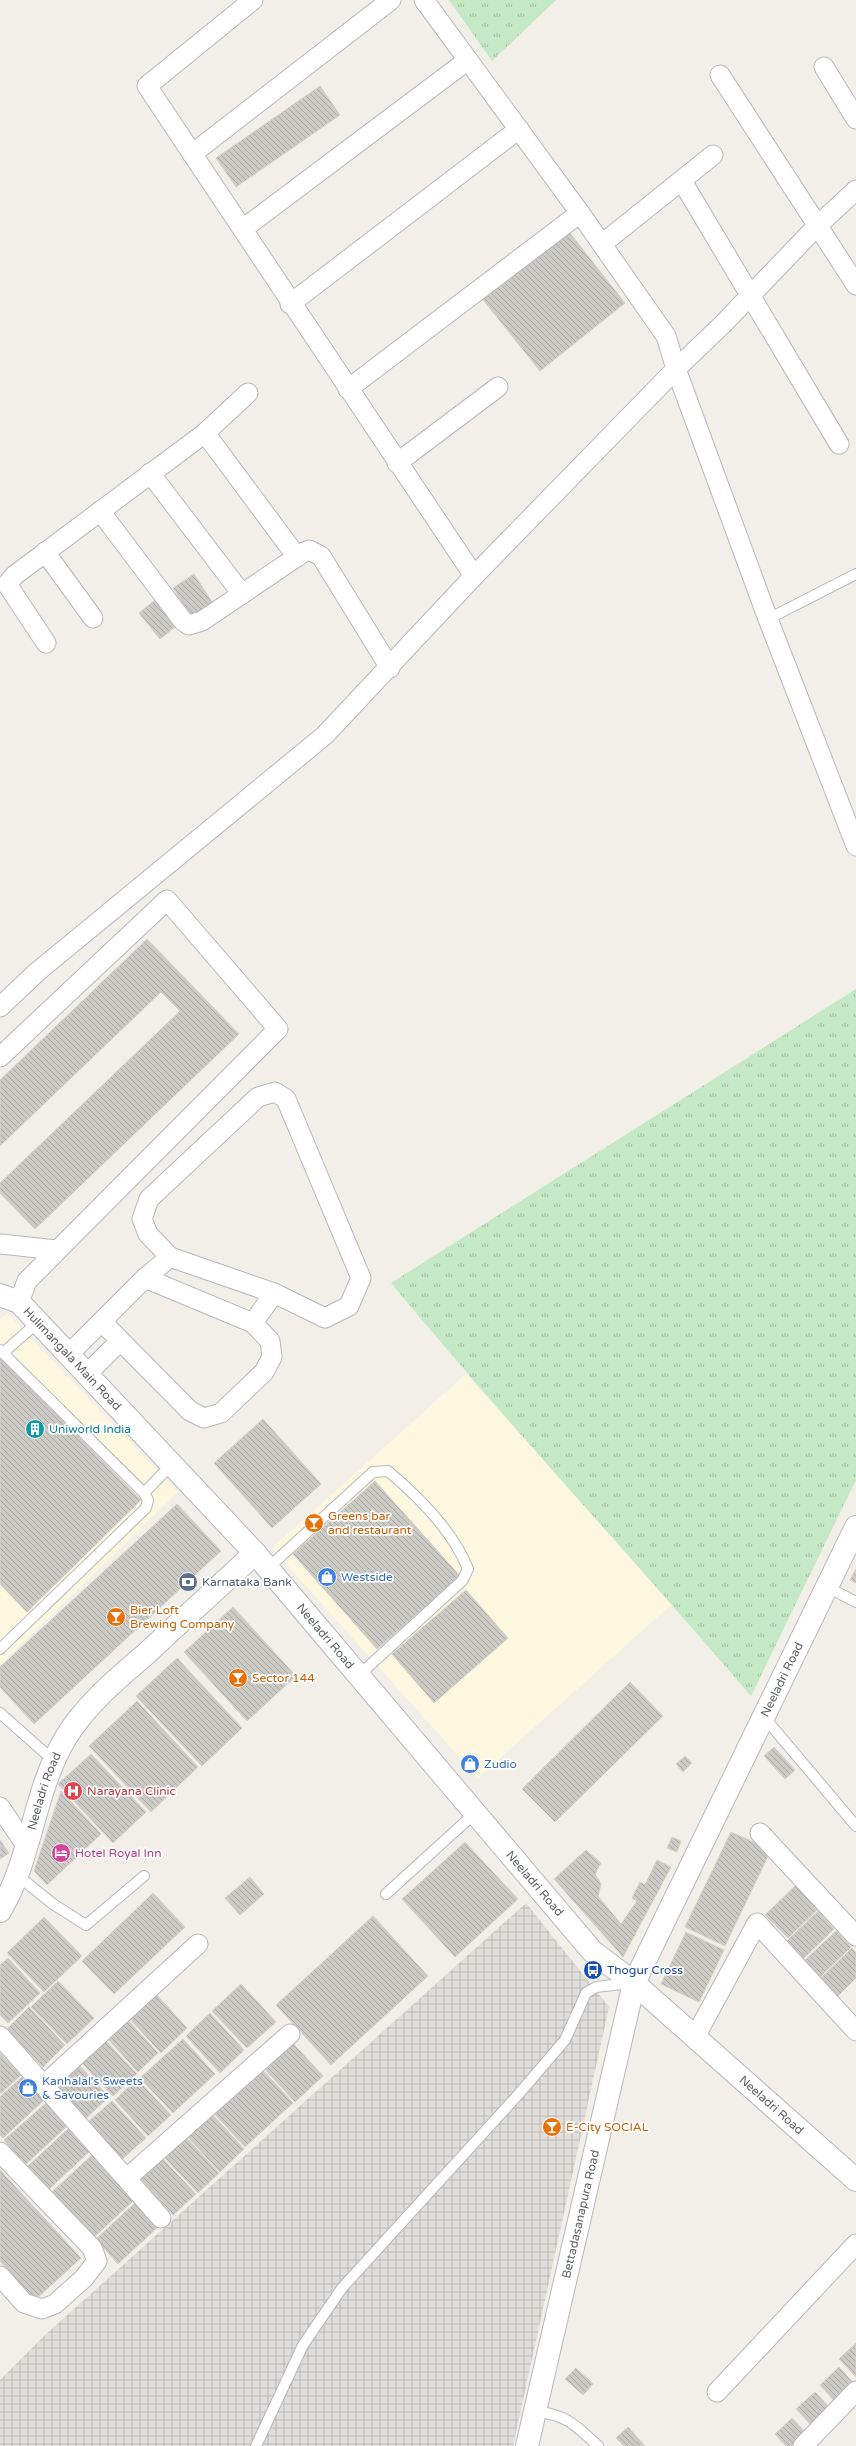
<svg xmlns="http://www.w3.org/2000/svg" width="856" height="2446" font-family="'Varela Round',sans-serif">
<defs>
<pattern id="industrial-grid" width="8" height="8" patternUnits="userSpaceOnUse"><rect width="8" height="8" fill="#e0deda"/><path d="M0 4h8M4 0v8" fill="none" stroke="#b9b8b5"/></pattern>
<pattern id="grass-tufts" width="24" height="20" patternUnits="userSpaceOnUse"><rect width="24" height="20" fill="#c5e8c5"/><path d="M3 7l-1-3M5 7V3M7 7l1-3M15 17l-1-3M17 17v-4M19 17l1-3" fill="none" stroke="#a3c0a4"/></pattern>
<pattern id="building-back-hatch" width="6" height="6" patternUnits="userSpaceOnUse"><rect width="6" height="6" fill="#cccac5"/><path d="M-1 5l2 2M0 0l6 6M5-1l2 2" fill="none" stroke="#a9a8a4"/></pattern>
</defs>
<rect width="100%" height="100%" fill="#f1efe8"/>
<g fill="#fef7e0">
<polygon points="7,1313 178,1492 0,1665 0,1319"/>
<polygon points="466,1374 672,1604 478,1778 272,1548"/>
</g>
<polygon fill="url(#industrial-grid)" points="526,1903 609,2007 513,2446 0,2446 0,2380 45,2335"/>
<g fill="url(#grass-tufts)">
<polygon points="449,0 556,0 492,61"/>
<path d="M 856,989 L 856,1480 L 751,1696 C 632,1557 507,1423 391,1283 Z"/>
</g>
<g fill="url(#building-back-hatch)" stroke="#d6d1c6">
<polygon points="320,86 340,115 236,187 216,158"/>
<polygon points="566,228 625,303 540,371 480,296"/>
<polygon points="194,574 212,602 191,616 173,588"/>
<polygon points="160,596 181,622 160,639 139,613"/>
<polygon points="147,939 239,1034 35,1229 0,1193 0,1183 180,1011 161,992 0,1146 0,1080"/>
<polygon points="0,1357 141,1500 27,1612 0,1584"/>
<polygon points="263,1419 321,1484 272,1528 214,1463"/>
<polygon points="375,1481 460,1576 377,1649 293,1554"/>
<polygon points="177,1504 221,1551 34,1724 0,1687 0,1667"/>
<polygon points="856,1569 856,1583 850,1580"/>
<polygon points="466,1590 508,1638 434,1703 392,1654"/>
<polygon points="233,1607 296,1676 247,1721 184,1652"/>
<polygon points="177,1658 242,1728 202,1766 136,1696"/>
<polygon points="630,1682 663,1716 555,1822 522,1789"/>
<polygon points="137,1701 198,1767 151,1812 89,1746"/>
<polygon points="774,1747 795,1770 785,1779 764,1756"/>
<polygon points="91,1754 146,1812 113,1843 58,1784"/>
<polygon points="685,1756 692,1763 683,1772 676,1764"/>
<polygon points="61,1791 101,1834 47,1885 34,1871"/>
<polygon points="731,1832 771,1850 725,1946 685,1927"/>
<polygon points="672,1837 681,1841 677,1852 667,1848"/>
<polygon points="0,1840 9,1853 0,1859"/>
<polygon points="465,1842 518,1899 455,1957 402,1899"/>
<polygon points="586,1850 601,1863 595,1874 601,1884 598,1896 621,1924 637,1901 632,1898 640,1882 645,1885 657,1860 671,1867 623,1957 554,1879"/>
<polygon points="250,1877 264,1894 240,1915 225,1898"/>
<polygon points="796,1885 818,1909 788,1938 765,1915"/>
<polygon points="153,1893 185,1927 114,1994 82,1961"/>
<polygon points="818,1911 834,1929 803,1959 787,1941"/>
<polygon points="373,1916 428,1976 331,2065 276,2005"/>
<polygon points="44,1917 82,1956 44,1992 7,1953"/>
<polygon points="836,1931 851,1947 820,1977 804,1961"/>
<polygon points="686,1932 724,1950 699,2002 661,1984"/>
<polygon points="852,1948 856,1953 856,1978 837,1997 820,1979"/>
<polygon points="8,1958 40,1993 8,2023 0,2015 0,1965"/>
<polygon points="58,1981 94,2018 67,2044 31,2007"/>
<polygon points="241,1984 276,2022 247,2048 212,2011"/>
<polygon points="155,1993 187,2028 161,2053 129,2018"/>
<polygon points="29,2007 65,2045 43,2067 7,2029"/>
<polygon points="210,2013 244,2050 220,2073 186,2036"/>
<polygon points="127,2019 158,2053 138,2072 107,2038"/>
<polygon points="183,2039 215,2074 173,2113 140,2078"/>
<polygon points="105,2040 137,2074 113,2096 81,2062"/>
<polygon points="290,2040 323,2076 295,2102 262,2066"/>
<polygon points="0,2053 21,2075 0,2094"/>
<polygon points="78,2064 109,2097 85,2119 54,2086"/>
<polygon points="260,2067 293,2103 245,2147 212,2111"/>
<polygon points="22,2077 44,2100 3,2138 0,2135 0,2097"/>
<polygon points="137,2079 171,2115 148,2136 115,2100"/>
<polygon points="112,2101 146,2138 121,2160 87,2123"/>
<polygon points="46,2103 67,2126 26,2164 4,2140"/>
<polygon points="210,2112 244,2149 220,2172 185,2134"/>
<polygon points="68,2129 89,2152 49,2189 28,2166"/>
<polygon points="184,2135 219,2173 198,2193 162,2155"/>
<polygon points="92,2155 133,2201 94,2237 52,2192"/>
<polygon points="161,2157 196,2194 173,2215 139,2177"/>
<polygon points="0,2170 81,2258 35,2300 0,2261"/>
<polygon points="135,2203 158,2227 118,2264 96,2239"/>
<polygon points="856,2343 856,2377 839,2359"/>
<polygon points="839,2367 856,2386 837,2404 820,2385"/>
<polygon points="576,2368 593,2384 583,2395 565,2379"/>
<polygon points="815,2392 831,2409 813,2427 796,2409"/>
<polygon points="792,2418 809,2436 799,2446 786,2446 775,2434"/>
<polygon points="628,2427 645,2446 624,2446 616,2438"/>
</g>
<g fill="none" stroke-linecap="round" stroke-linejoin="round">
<g stroke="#b5b8bc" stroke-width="12">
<g id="service">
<polyline points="768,619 856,574"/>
<polyline points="0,1350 144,1493 148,1500 146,1508 0,1649"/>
<polyline points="3,1353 38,1322"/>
<polyline points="144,1493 172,1464"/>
<path d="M 268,1568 L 373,1472 L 388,1471 C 419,1497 453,1531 468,1569 L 462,1581 L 359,1675"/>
<polyline points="827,1587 856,1602"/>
<polyline points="0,1713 54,1761"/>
<polyline points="764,1717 856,1826"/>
<polyline points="17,1875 53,1904 86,1925 144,1876"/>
<polyline points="386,1894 475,1813"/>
<path d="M 535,2411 C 569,2416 574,2424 598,2446"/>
<polyline points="256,2446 303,2345 342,2288 517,2096 565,2040 586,1993 596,1987 630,1983"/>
</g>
</g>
<g stroke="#b5b8bc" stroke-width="21">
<g id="minor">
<polyline points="253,0 147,86 474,576"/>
<polyline points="424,0 580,213 666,336 676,369 768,619 856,846"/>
<polyline points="824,67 856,119"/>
<polyline points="720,75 856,285"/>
<polyline points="192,154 391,0"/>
<polyline points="682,181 839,444"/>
<polyline points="243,229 468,60"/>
<polyline points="602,244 713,155"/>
<polyline points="290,304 519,129"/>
<polyline points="348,389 580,213"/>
<polyline points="205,433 297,557"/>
<polyline points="397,463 498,387"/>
<polyline points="150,473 242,594"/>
<polyline points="100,511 183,621 189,625 202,621 304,552 309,550 321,556 390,668"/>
<polyline points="45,552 93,618"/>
<polyline points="46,643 7,584 15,575 205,433 248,393"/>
<polyline points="0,1007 37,972 325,735 474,576 676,369 723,324 818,225 856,190"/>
<polyline points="0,1057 167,900 278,1029 27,1281 19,1302"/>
<polyline points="0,1244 57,1250"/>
<polyline points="170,1257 274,1293"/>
<polyline points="145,1278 170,1257 148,1234 142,1219 149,1199 258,1097 275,1092 286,1099 361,1278 349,1306 325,1318 274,1293 253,1323"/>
<polyline points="69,1354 145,1278 253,1323 270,1341 272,1357 264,1372 221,1413 204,1418 190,1411 102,1322"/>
<polyline points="87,1374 120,1341"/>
<polyline points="0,1807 27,1847"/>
<polyline points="760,1833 856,1936"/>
<polyline points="0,2036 161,2218"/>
<polyline points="695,2037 757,1923 856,2031"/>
<polyline points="44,2085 198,1944"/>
<polyline points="0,2152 92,2248 97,2261 84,2278 55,2304 42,2309 24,2303 0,2276"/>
<polyline points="127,2178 290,2034"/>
<polyline points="717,2392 856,2244"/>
<polyline points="803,2446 856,2391"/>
</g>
</g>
<g stroke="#b5b8bc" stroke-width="24">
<g id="tertiary">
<path id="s1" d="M 0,1295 L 19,1302 L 255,1553"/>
<path id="s2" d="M 527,2446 L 634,1983 L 856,2180"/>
</g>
</g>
<g stroke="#b6babf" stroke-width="24">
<g id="secondary">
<path id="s3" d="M 0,1911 C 32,1858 33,1793 65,1739 C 85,1705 117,1679 146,1654 C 182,1620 219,1587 255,1553 L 592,1951 L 634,1983 L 856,1527"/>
</g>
</g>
<use href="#service" stroke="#fff" stroke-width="10"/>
<use href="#minor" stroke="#fff" stroke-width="19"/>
<use href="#tertiary" stroke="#fff" stroke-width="22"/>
<use href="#secondary" stroke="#fff" stroke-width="22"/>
</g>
<defs>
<g id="building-disc" transform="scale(1)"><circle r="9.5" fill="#0f9aa8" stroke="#fff"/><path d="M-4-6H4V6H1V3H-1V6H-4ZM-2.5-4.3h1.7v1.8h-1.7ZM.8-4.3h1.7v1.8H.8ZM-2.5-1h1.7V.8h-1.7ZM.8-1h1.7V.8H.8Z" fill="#fff"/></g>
<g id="bar-disc" transform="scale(1)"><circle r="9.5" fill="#e8710a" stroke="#fff"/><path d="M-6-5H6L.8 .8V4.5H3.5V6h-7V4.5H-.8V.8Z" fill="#fff"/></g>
<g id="shop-disc" transform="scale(1)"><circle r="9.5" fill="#3f7fe0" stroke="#fff"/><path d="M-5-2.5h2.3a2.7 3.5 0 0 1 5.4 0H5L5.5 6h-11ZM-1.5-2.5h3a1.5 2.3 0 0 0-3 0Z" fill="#fff"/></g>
<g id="bank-disc" transform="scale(1)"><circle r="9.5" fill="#5c6f8a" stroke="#fff"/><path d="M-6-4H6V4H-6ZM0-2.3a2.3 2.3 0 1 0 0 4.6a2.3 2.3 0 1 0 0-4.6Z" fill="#fff"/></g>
<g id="hospital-disc" transform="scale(1)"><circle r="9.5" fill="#e0444e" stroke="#fff"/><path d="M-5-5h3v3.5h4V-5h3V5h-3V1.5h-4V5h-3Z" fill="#fff"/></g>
<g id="hotel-disc" transform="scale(1)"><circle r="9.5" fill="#d1479c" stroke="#fff"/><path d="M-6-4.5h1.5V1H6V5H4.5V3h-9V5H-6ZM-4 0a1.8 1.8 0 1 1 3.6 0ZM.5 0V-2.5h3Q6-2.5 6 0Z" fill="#fff"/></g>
<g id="bus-disc" transform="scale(1)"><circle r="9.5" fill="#1a4fb4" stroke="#fff"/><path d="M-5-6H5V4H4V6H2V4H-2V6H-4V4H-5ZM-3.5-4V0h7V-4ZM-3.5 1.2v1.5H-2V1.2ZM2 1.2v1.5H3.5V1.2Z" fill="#fff"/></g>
</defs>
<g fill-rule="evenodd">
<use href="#building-disc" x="35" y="1429"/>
<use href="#bar-disc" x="314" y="1523"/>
<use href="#shop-disc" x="327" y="1577"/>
<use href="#bank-disc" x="188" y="1582"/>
<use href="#bar-disc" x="116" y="1617"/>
<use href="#bar-disc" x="238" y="1678"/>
<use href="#shop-disc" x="470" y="1764"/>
<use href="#hospital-disc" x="73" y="1791"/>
<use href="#hotel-disc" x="61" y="1853"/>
<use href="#bus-disc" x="593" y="1970"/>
<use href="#shop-disc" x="28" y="2088"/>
<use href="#bar-disc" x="552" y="2127"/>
</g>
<g text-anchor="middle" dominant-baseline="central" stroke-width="3.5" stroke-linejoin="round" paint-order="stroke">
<g font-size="12" fill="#5f6368" stroke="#fff">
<text stroke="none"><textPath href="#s1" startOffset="98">Hulimangala Main Road</textPath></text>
<text stroke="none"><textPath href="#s3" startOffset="560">Neeladri Road</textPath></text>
<text stroke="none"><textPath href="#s3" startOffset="1363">Neeladri Road</textPath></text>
<text stroke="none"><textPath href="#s3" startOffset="128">Neeladri Road</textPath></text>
<text stroke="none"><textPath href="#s3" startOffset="884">Neeladri Road</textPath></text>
<text stroke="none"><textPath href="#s2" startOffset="659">Neeladri Road</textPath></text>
<text stroke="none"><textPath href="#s2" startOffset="238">Bettadasanapura Road</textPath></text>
</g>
<g font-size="12" fill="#0d838f" stroke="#fff" text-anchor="start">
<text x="49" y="1429">Uniworld India</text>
</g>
<g font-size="12" fill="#c56008" stroke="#fff" text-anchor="start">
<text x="328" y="1516">Greens bar<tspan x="328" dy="14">and restaurant</tspan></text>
<text x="130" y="1610">Bier Loft<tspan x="130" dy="14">Brewing Company</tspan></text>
<text x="252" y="1678">Sector 144</text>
<text x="566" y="2127">E-City SOCIAL</text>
</g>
<g font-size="12" fill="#366cbe" stroke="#fff" text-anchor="start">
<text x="341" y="1577">Westside</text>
<text x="484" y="1764">Zudio</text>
<text x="42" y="2081">Kanhalal's Sweets<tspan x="42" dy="14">&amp; Savouries</tspan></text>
</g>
<g font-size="12" fill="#4e5e75" stroke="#fff" text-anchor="start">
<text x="202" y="1582">Karnataka Bank</text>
</g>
<g font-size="12" fill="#be3a42" stroke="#fff" text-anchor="start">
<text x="87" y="1791">Narayana Clinic</text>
</g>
<g font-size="12" fill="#b23c85" stroke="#fff" text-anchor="start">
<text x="75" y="1853">Hotel Royal Inn</text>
</g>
<g font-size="12" fill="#164399" stroke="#fff" text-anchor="start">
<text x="607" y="1970">Thogur Cross</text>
</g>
</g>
</svg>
